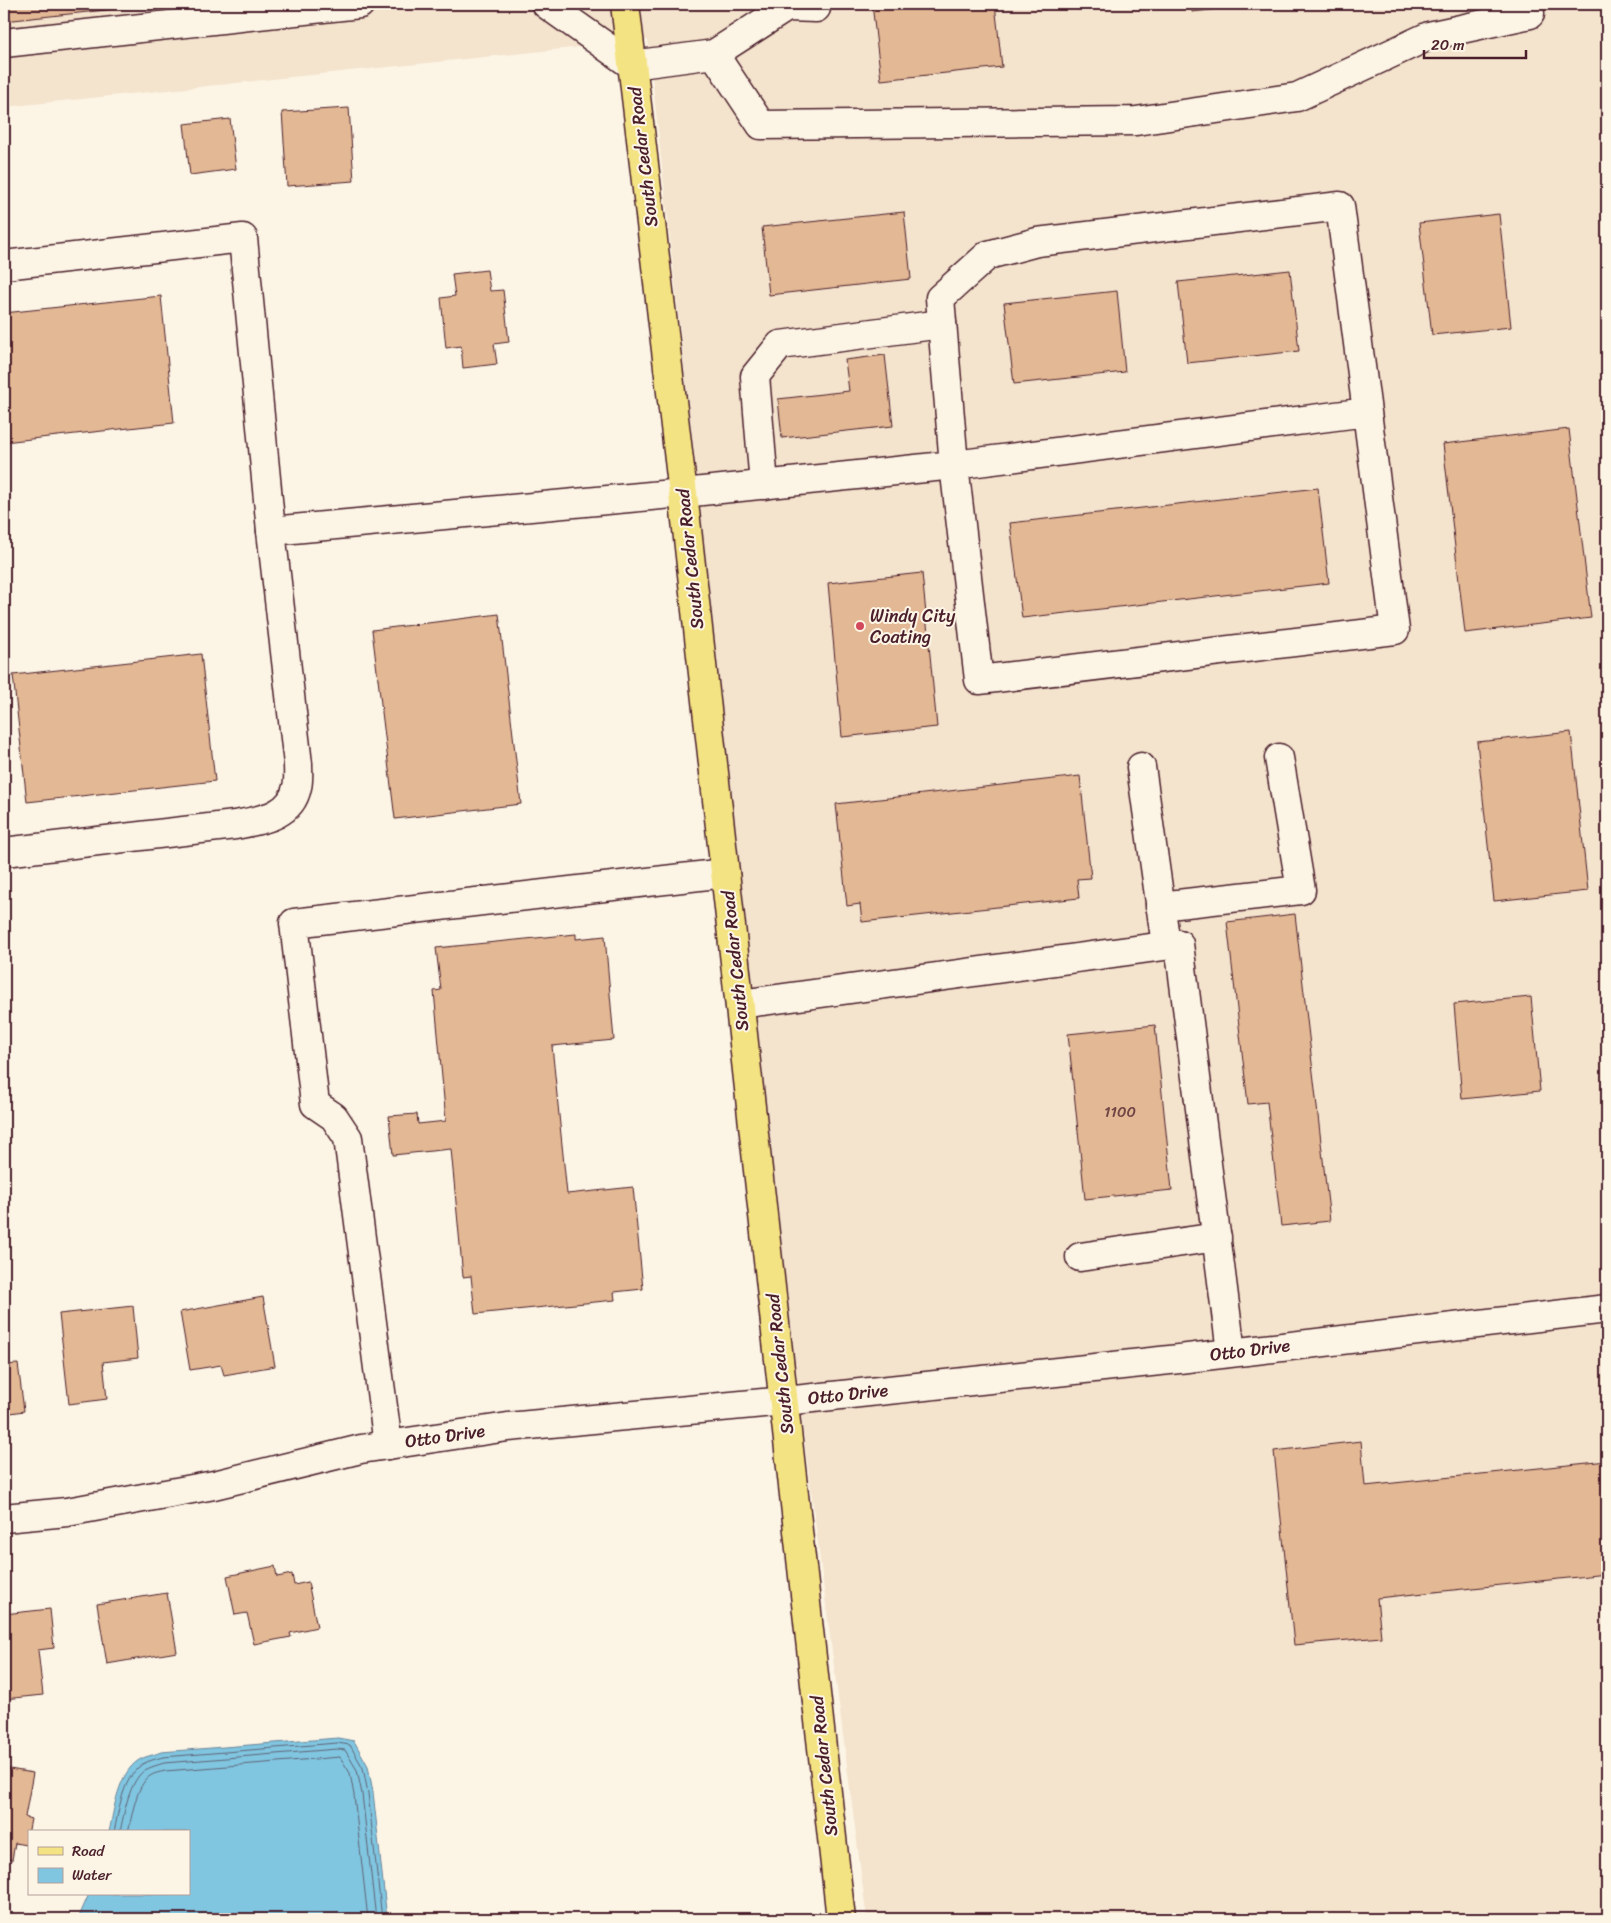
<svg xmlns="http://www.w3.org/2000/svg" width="1611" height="1923" font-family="Sriracha,sans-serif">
<rect width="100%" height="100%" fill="#fcf5e5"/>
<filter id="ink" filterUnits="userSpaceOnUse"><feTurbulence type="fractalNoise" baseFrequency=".02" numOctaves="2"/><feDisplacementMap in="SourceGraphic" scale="10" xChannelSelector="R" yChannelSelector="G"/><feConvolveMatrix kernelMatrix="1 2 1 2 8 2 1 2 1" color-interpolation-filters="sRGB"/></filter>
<g filter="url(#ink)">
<polygon fill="#f4e3cd" points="4,4 1607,4 1607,1919 867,1919 797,1383 648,40 4,107"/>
<path fill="#80c6e1" stroke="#6a8398" d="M 338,1738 L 354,1741 L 368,1766 L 373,1792 L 387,1919 L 78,1919 L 89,1894 L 189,1894 L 189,1832 L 109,1832 C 114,1810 118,1773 139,1760 C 145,1756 155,1755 161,1752 Z"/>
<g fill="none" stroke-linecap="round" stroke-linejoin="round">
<g stroke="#606274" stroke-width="1">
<path d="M 114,1832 C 119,1810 122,1781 140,1766 C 146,1761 156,1759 163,1757 L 337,1743 L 350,1745 L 363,1768 L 368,1793 L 382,1919"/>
<path d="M 120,1832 C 124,1814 129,1781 145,1770 C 150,1767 158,1765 164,1763 L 337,1749 L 345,1750 L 357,1770 L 362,1794 L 376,1919"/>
<path d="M 128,1832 C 132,1817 136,1785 150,1776 C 154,1773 161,1772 165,1771 L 340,1757 L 350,1773 L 354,1795 L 368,1919"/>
</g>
</g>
<g fill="#e3b894" stroke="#4a1f2b">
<polygon points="4,4 162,4 4,21"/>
<polygon points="872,4 995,4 1002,67 881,80"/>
<polygon points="1191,4 1268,4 1192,12"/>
<polygon points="349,108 354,181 287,186 282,112"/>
<polygon points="230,119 236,169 190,175 184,124"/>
<polygon points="904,212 911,279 769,295 762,227"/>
<polygon points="1499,214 1511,327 1432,335 1419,223"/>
<polygon points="487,270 490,291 503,290 509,342 494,344 497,364 463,368 461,346 446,348 441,298 455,296 452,274"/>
<polygon points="1290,270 1299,351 1187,363 1178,282"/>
<polygon points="1117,291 1125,372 1014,384 1004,303"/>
<polygon points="161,296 174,423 4,442 4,313"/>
<polygon points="885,355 893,426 782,438 778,399 849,391 845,360"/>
<polygon points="1569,429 1591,618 1465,633 1443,444"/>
<polygon points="1318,488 1329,583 1022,618 1010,523"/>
<polygon points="922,573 937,727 842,737 828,583"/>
<polygon points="499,614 521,804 395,819 372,630"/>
<polygon points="201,654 215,781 27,802 13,675"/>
<polygon points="1571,732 1588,891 1494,901 1477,742"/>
<polygon points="1080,776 1091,878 1077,879 1079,898 862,922 860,904 847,906 836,804"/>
<polygon points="1295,914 1330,1221 1281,1226 1267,1102 1248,1104 1227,922"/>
<polygon points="576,934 576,939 605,936 614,1040 552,1046 567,1194 633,1187 643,1289 614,1292 615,1300 475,1314 471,1276 463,1277 451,1149 393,1155 389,1116 417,1114 418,1124 446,1121 434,991 441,990 436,948"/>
<polygon points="1531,997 1540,1091 1462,1099 1454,1004"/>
<polygon points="1155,1025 1172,1190 1085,1199 1068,1034"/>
<polygon points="263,1297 275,1366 224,1375 221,1365 190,1370 180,1312"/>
<polygon points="133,1306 138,1358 103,1362 107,1399 69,1404 59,1314"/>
<polygon points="18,1364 24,1411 4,1414 4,1365"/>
<polygon points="1361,1441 1365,1486 1607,1461 1607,1574 1377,1598 1381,1637 1294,1645 1274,1451"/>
<polygon points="275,1566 277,1577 292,1574 294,1585 308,1582 317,1627 290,1633 291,1637 254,1644 247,1613 235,1615 227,1576"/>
<polygon points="167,1593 177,1652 107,1664 97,1604"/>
<polygon points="50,1609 54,1648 38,1650 43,1695 4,1699 4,1614"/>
<polygon points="4,1768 33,1773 25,1817 31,1819 26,1845 15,1843 12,1860 4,1858"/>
</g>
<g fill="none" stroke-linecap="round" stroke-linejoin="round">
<g stroke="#4a1f2b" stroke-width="31">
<g id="minor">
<polyline points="546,4 632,65 714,54 787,7 816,8 816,4"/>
<polyline points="4,43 360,4"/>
<polyline points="714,54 761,125 1136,121 1297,97 1429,36 1530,14 1529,4"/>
<polyline points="4,265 243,238 271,531"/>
<polyline points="764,485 755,376 780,345 942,324"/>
<polyline points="1141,767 1166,945"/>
<path d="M 4,852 L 235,825 C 260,820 291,817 297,787 C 299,780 298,771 298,764 L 271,531 L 683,493 L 954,465 L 1367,412 L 1395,630 L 979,680 L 954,465 L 940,298 L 988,255 L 1037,242 L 1340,206 L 1367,412"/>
<polyline points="1160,906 1301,890 1279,758"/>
<polyline points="740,1004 1179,944 1231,1352"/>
<polyline points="1080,1257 1217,1237"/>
<polyline points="388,1445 348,1138 334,1117 315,1104 294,923 725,873"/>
<polyline points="4,1518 67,1512 214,1485 361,1449 508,1427 785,1401 1179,1359 1607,1309"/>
</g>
</g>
<g stroke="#4a1f2b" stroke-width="31">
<polyline id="major" points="625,4 684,502 841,1919"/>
</g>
<use href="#minor" stroke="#fcf5e5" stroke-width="28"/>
<use href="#major" stroke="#f4e382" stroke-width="28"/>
</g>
</g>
<circle fill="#d1495b" stroke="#fcf5e5" stroke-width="2" cx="860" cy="626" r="5"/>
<g text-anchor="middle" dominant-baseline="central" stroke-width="4" stroke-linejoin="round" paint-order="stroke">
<g font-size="15" fill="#704545">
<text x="1120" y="1112">1100</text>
</g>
<g font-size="18" fill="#4a1f2b" stroke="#fcf5e5">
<text transform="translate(643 157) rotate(-97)">South Cedar Road</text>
<text transform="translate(690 559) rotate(-96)">South Cedar Road</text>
<text transform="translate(735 961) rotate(-96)">South Cedar Road</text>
<text transform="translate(1250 1350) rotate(-7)">Otto Drive</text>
<text transform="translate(780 1364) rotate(-96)">South Cedar Road</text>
<text transform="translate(848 1394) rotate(-6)">Otto Drive</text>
<text transform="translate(445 1436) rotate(-8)">Otto Drive</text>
<text transform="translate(824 1766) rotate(-96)">South Cedar Road</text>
</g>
<g font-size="18" fill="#4a1f2b" stroke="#fcf5e5" text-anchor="start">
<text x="870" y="616">Windy City<tspan x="870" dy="21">Coating</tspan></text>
</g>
</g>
<rect width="1611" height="1923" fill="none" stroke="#fcf5e5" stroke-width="20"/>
<rect x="10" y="10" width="1591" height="1903" fill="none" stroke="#4a1f2b" stroke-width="2" filter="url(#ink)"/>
<rect x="28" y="1830" width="162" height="65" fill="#fcf5e5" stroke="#b59f9b"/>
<rect x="38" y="1847" width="25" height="8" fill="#f4e382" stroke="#b59f9b"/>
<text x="72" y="1856" font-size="15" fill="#4a1f2b">Road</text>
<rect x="38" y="1868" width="25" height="15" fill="#80c6e1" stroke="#b59f9b"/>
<text x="72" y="1880" font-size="15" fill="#4a1f2b">Water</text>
<path d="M1424 50v8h102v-8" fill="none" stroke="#4a1f2b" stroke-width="2.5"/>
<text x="1431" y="50" font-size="15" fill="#4a1f2b" stroke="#fcf5e5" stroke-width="4" paint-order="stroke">20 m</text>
</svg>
